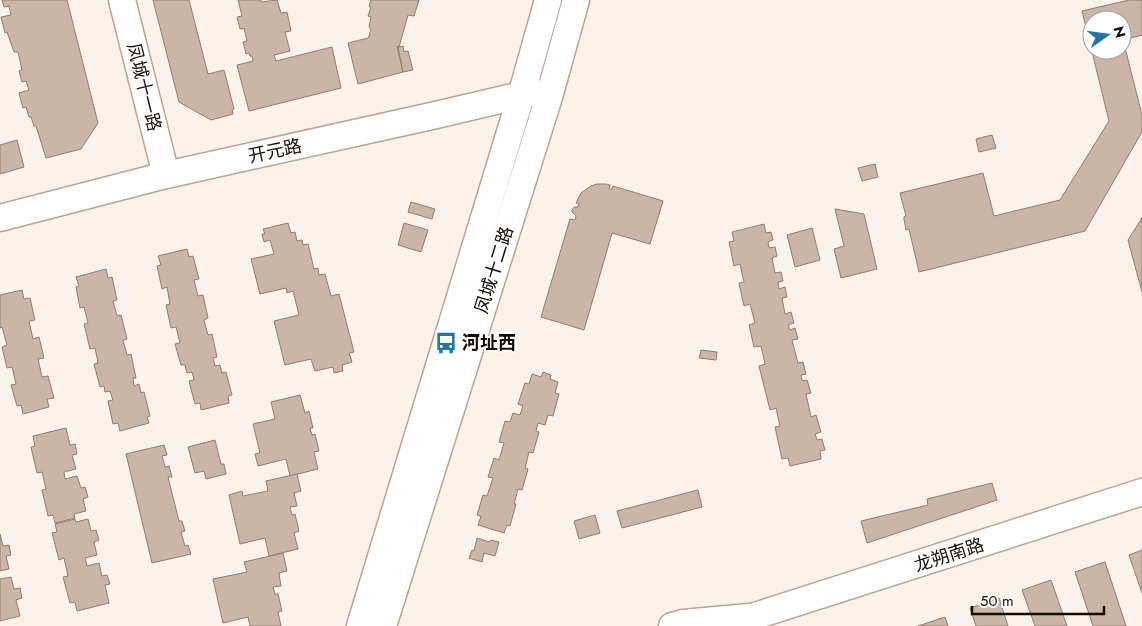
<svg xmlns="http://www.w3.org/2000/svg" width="1142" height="626" font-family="Jost,'Noto Sans SC',sans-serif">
<rect width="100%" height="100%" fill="#fcf2ec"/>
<g fill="#cbb5a6" stroke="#917c6e" fill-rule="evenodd">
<polygon points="2,0 67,0 98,123 81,149 46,158 36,126 34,126 31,117 29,117 26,107 23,108 19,93 29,90 26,81 22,82 19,71 22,70 18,52 14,52 7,32 5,33 1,17 11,15 9,6 4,7"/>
<polygon points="153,0 189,0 208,74 224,70 234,109 232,110 233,114 211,120 179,102"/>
<polygon points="238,0 261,0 261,2 277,0 281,13 287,12 291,31 285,32 290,51 274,55 276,61 332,47 341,88 249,111 237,65 253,61 252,56 250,56 249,53 246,54 243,42 247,41 244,28 240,29 237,17 242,16"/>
<polygon points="371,0 419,0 414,16 408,15 399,47 397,46 403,72 358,84 348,43 368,38 369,36 371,29 369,27 371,17 368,16 371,7 369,6"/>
<path d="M 1129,0 L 1142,0 L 1142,35 L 1123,40 L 1142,115 L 1142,132 L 1085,231 L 919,272 L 909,229 L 906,230 L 904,219 L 904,217 L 906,216 L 900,193 L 983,173 L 994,216 L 1060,200 L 1109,121 L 1082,11 ZM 1092,20 L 1122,20 L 1122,50 L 1092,50 Z"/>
<polygon points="403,46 404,52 408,51 413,70 403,72 398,47"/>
<polygon points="992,135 996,148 979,152 976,139"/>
<polygon points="17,140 24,167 0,174 0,145"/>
<polygon points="875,164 878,177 862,181 858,168"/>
<polygon points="597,184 606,184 610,185 609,189 612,189 613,186 663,201 650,244 612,233 584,330 541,317 570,219 575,220 576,216 572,212 572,210 574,207 578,207 579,204 576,203 581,193 591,186"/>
<polygon points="411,202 435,209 432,219 408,212"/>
<polygon points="835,209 864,214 877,269 841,278 834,249 844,246"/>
<polygon points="1142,218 1142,292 1128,240"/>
<polygon points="288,223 291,233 295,232 297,241 302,240 303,245 308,244 314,269 318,268 319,275 325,274 331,296 339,294 354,352 349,353 352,362 342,365 343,371 334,373 333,367 315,371 311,359 285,365 274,321 299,315 293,291 287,293 286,288 260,294 251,259 274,254 270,240 264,242 262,234 265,234 263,229"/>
<polygon points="404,223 428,230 421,252 398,245"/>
<polygon points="764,224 766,233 771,232 773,240 768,242 769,248 775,247 777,256 772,258 775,273 781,272 783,281 778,282 779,289 785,287 787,297 782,298 785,314 791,312 794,323 788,325 790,330 795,328 798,339 792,340 798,363 803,362 806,374 801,375 802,381 807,380 811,393 806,394 811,417 816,415 821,432 815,434 817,440 822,439 825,450 820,451 821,459 790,466 788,458 782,459 775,427 780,426 776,408 770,410 759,366 765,364 761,346 754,347 749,325 755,323 750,304 744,306 739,283 744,282 740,264 734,266 729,242 734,241 732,232"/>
<polygon points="812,228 820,260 795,267 787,235"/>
<polygon points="187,249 189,257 193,256 199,279 194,280 198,296 203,295 208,318 204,320 208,335 212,334 217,357 213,358 215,366 220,365 222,373 226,372 232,395 228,396 229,403 201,410 200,403 195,404 189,381 194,380 192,372 187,373 185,365 181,365 175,344 180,343 176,327 171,328 166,305 170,304 167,287 162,289 157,266 161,265 158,256"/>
<polygon points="106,269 108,278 112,277 117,300 113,301 117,316 121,315 127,339 123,340 127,355 131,354 136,378 133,378 134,386 139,384 141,393 144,392 150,416 147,417 149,423 120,431 118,423 113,424 108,401 113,400 110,391 105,392 104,386 100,387 94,364 98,363 95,348 90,349 84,324 88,323 84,307 80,308 76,287 79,286 76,277"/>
<polygon points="22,290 24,299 30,298 35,320 29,321 33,339 39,337 44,358 38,359 42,377 48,376 54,398 47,399 49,407 23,414 21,405 17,406 11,385 16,384 12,367 7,368 2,347 7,345 2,327 0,328 0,295"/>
<polygon points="701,350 717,352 716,360 699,358"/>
<polygon points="543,372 551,375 550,379 558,382 555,393 559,394 553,416 548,415 545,425 538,423 536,431 539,432 533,453 529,452 525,468 528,469 522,490 518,489 514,504 516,504 510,526 507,525 504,533 478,525 481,516 477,515 483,495 487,496 493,478 488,477 494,458 499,460 504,443 499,442 505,421 510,422 513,413 520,415 523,406 518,404 525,383 529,384 532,374 541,377"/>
<polygon points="300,395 305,413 309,411 313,428 310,428 312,435 315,434 319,451 314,452 318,469 290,476 286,459 258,466 255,454 260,453 253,424 275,419 271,402"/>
<polygon points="66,428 70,445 75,444 77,454 72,455 76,469 64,472 65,479 77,476 81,488 85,487 88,497 83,499 86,511 74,514 75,518 55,523 53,515 48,516 42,490 46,489 42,472 37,473 31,447 35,446 33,436"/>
<polygon points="215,440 221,464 224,464 226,474 206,479 204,471 195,473 188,447"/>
<polygon points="164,445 167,455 162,456 165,467 169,466 172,477 168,477 179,521 182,521 185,531 181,532 185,546 188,545 191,554 152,563 126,454"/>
<polygon points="297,474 301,491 294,493 297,506 290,507 292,515 295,514 299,531 294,533 298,549 269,556 265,538 240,544 229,495 242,491 243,496 268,491 266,481"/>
<polygon points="992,483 997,500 867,543 861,521 928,505 927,499"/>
<polygon points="698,490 702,507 622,528 617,511"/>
<polygon points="595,515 600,533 579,539 574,521"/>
<polygon points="75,519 76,522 88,519 91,531 96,530 99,540 94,542 97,555 85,558 87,566 99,563 102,576 107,575 110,584 105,585 109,603 77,611 75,602 70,603 63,577 68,576 64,558 59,560 52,533 57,532 55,524"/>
<polygon points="0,534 3,546 9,545 11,555 6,556 9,569 0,571"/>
<polygon points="477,538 490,542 491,540 499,542 495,556 484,553 482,562 469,558 472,550 474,551"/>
<polygon points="1142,550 1142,593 1129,555"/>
<polygon points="283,553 287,571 279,573 281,586 273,587 275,594 278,594 282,611 278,612 281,626 250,626 248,617 223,623 213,579 247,572 244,562"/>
<polygon points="1105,562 1126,626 1093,626 1075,572"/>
<polygon points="11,577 14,589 20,588 22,598 16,600 20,616 0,621 0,579"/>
<polygon points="1051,580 1067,626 1035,626 1022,590"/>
<polygon points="999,598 1008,626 976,626 970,608"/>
<polygon points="945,617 948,626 918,626"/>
</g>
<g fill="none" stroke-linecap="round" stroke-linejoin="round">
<g stroke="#baa495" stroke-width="29">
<g id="minor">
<polyline points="122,0 166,175"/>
<polyline points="0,218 166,175 436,115 534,92"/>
<polyline points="360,626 521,96 548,0"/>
<polyline points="383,626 549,97 576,0"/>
<polyline points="672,626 683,623 749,617"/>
<polyline points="732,626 755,616 1142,492"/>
</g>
</g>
<use href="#minor" stroke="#fff" stroke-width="26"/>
</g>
<defs>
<g id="bus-bare" transform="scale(1.725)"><path d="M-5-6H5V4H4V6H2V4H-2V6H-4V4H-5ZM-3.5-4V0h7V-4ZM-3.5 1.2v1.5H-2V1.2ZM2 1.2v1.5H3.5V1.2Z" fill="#2175a5" stroke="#fff" stroke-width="2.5" paint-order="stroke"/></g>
</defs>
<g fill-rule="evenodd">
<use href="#bus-bare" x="446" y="343"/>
</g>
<g text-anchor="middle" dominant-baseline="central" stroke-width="4" stroke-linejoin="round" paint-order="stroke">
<g font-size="18" fill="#140d07" stroke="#fff">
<text transform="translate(144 87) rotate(76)">凤城十一路</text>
<text transform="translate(275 151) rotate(-12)">开元路</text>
<text transform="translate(494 270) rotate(-73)">凤城十二路</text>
<text transform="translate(949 555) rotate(-18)">龙朔南路</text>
</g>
<g font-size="18" font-weight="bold" fill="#140d07" stroke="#fff" text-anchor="start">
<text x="462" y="343">河址西</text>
</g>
</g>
<g transform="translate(1107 35) rotate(76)"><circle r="24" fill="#ffffff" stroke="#a19e9c"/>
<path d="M0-4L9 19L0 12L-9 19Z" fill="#2175a5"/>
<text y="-8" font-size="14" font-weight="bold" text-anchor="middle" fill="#140d07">N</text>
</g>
<path d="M972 606v8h132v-8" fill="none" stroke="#140d07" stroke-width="2.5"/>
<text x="980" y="606" font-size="15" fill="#140d07" stroke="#ffffff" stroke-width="4" paint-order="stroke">50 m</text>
</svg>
